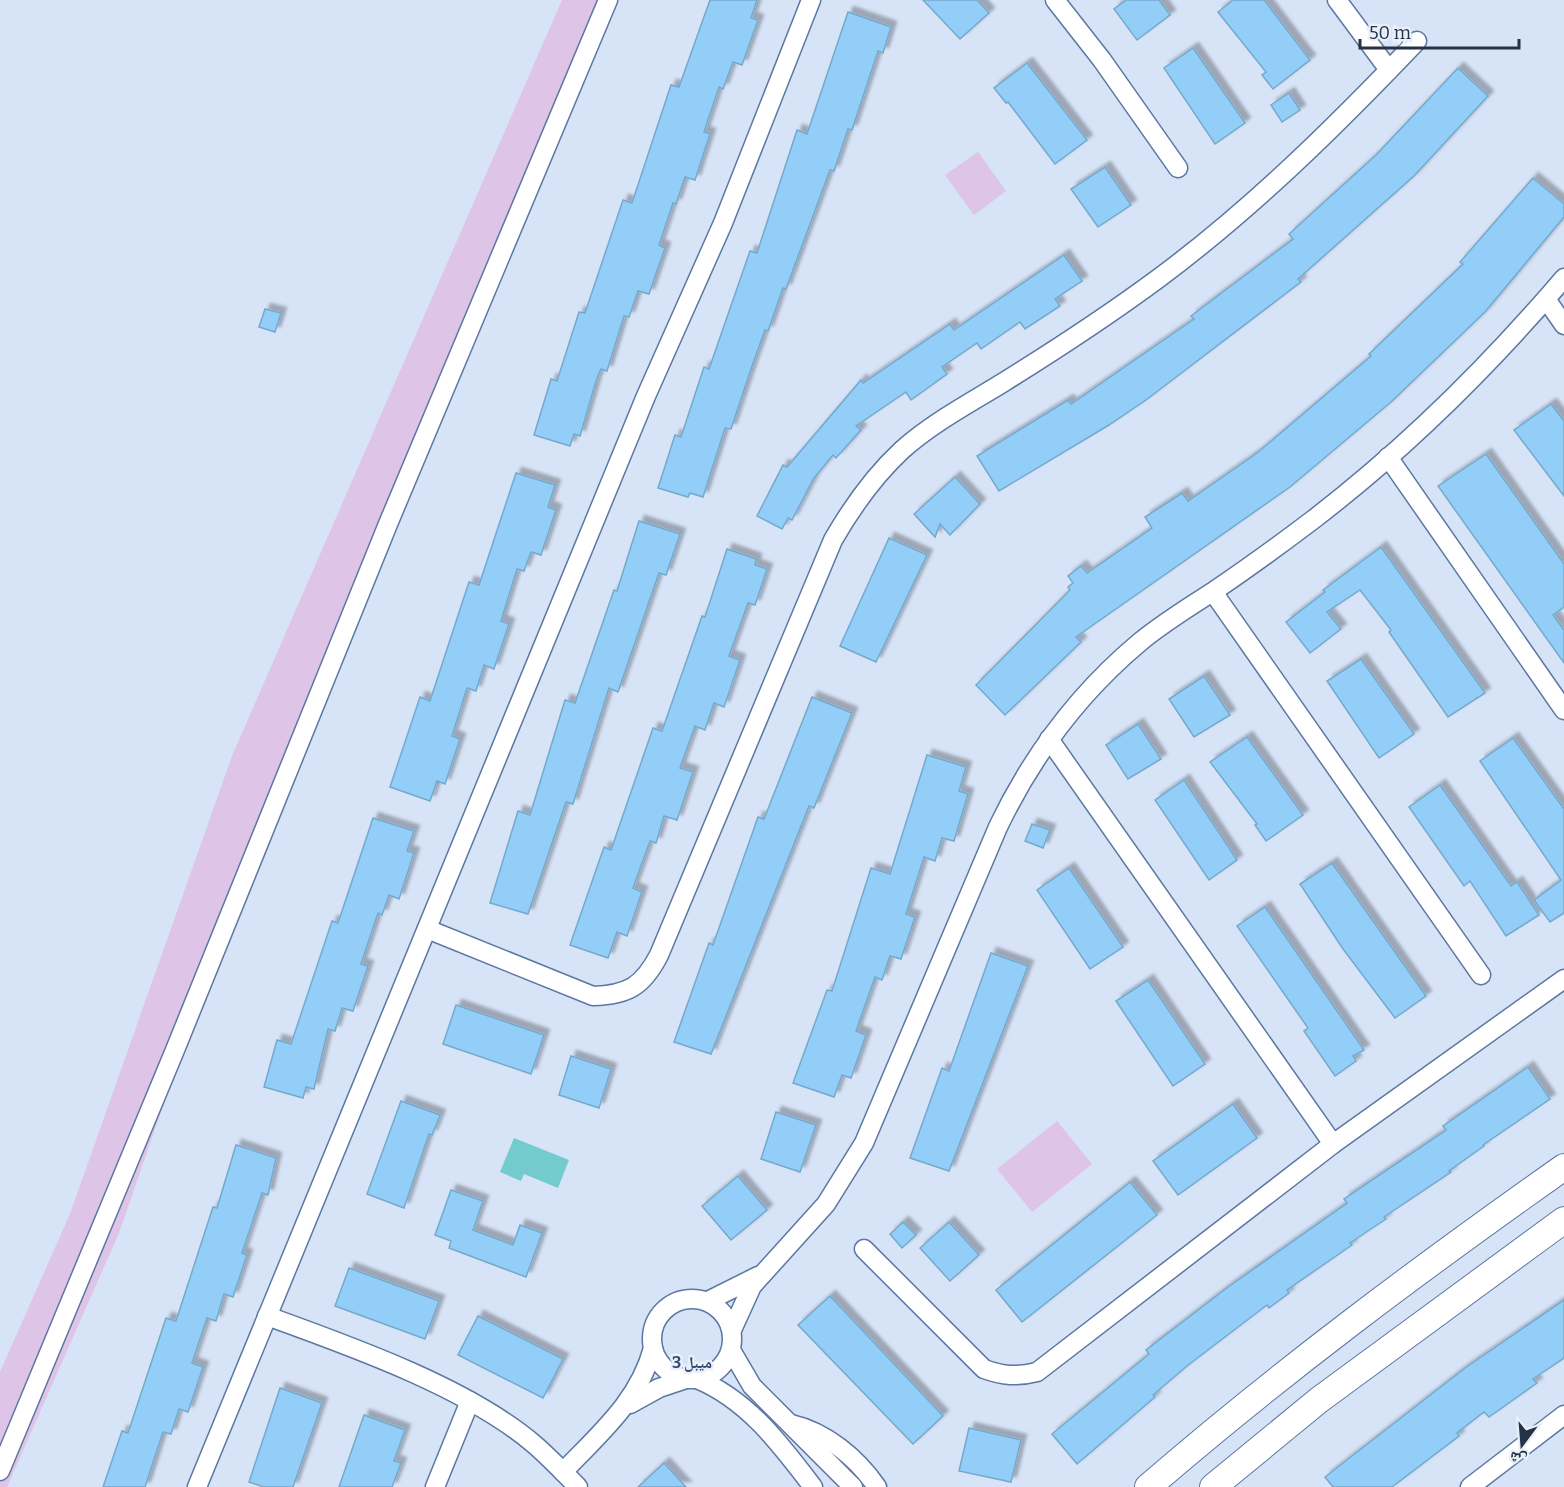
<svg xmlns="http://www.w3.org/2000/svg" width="1564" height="1487" font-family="Bitter,'Noto Naskh Arabic',serif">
<defs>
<filter id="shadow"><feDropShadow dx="5.5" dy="-5.5" stdDeviation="1.5" flood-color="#0004"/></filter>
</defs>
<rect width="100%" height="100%" fill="#d7e3f7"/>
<g fill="#dec4e6">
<polygon points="562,0 612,0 280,769 119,1233 7,1487 0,1487 0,1372 70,1214 232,756"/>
<polygon points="978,152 1006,191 974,215 945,175"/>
<polygon points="1057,1121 1092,1164 1032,1212 997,1169"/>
</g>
<polygon fill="#74cbce" points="514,1138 569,1160 558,1188 524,1174 521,1181 500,1172"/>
<g fill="#92cef7" stroke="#75a9cc" stroke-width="1.5" filter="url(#shadow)">
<polygon points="710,0 757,0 751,18 758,20 742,65 733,62 723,89 719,87 704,132 710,134 695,180 685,177 676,204 673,203 659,245 665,248 649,294 638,291 629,317 624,316 607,371 601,369 596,381 580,436 574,434 570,446 534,435 551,379 557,381 579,312 585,313 623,200 632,203 671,85 679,87"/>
<polygon points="923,0 977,0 989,13 960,39"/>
<polygon points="1126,0 1159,0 1170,15 1137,40 1114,9"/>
<polygon points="1233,0 1264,0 1310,60 1273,89 1262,75 1266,72 1218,12"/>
<polygon points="848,12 891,27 883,53 878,51 852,130 848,129 834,171 830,170 786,289 783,288 768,331 765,330 752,366 731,429 725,428 703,497 690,493 688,497 658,488 675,435 681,437 704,367 709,369 750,251 757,253 797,130 807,134"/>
<polygon points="1193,48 1245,123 1215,144 1164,68"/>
<polygon points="1027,63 1087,140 1055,164 1008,102 1006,103 994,88"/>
<polygon points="1458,68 1488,96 1414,176 1298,279 1301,282 1146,400 1109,425 999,491 977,456 1068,400 1071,404 1194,319 1191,316 1293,239 1289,234 1376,155"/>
<polygon points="1289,93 1300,110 1282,122 1271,105"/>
<polygon points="1105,167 1131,205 1098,227 1071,189"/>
<polygon points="1533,178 1564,204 1564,217 1485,312 1391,402 1290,487 1076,637 1081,642 1005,715 976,685 1070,590 1068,587 1073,583 1068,576 1081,566 1087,573 1152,528 1145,517 1182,493 1188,501 1257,453 1371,356 1369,354 1463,264 1460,262"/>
<polygon points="1064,255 1082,281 1055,299 1060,306 1025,329 1020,322 981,349 977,343 942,367 947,374 911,400 906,392 856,426 861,430 836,458 833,455 814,478 792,520 788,518 782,529 757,516 783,465 787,467 861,380 863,383 950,324 954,330"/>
<polygon points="265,309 281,313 275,332 259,327"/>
<polygon points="1551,404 1564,421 1564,496 1514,430"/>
<polygon points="1486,454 1564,564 1564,607 1553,615 1564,630 1564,663 1438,486"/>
<polygon points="516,473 555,485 548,507 556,510 541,555 531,552 524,571 517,569 501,621 509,624 494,669 484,665 476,691 467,688 452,736 460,739 445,784 437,781 430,801 390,787 420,697 430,701 469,582 479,585"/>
<polygon points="955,477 980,504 950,535 940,524 935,537 914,514"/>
<polygon points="639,521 680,534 666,575 659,573 618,692 609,688 573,804 566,802 528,914 490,903 518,811 530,815 565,700 575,703 614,590 617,591"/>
<polygon points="889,538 927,555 876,662 840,646"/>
<polygon points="1381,547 1485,693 1448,717 1389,632 1391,630 1360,590 1327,612 1341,629 1310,653 1286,622 1325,592 1323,590"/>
<polygon points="727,549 756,559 755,565 767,569 755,605 748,603 729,656 740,660 724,707 714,703 705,730 695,726 680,768 693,772 677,820 664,816 656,843 650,841 633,888 642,892 627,936 617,932 608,958 570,945 604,847 611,850 653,728 662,731 702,616 705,617"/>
<polygon points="1361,659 1414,734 1379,758 1327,681"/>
<polygon points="1204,676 1230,715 1194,737 1169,699"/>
<polygon points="812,697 852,713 814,808 809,806 711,1054 674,1042 709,943 713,945 758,817 764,819"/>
<polygon points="1138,724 1161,759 1128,779 1106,745"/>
<polygon points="1247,737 1303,815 1266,841 1255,825 1257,824 1210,762"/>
<polygon points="1513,738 1564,809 1564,913 1550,922 1534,900 1561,880 1480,761"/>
<polygon points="927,755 966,767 959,791 968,794 954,841 942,838 935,861 924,857 906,914 915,917 901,959 890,956 882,980 875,977 856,1031 866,1035 851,1078 842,1075 834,1097 793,1083 827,990 832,991 871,868 890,874"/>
<polygon points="1184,780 1237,860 1209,880 1155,800"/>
<polygon points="1440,785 1511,886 1517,882 1539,915 1506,936 1470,881 1464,886 1409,807"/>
<polygon points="373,818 414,831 407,851 414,853 399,899 389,895 382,915 378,913 361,964 368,966 353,1011 342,1008 335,1031 328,1029 314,1089 306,1087 303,1098 264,1087 277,1040 291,1044 332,921 338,923"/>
<polygon points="1032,824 1050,830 1043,848 1025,841"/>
<polygon points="1332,863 1426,996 1395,1018 1343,949 1300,884"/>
<polygon points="1069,868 1123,947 1090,969 1037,890"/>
<polygon points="1265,907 1364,1050 1353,1056 1356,1061 1335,1076 1304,1031 1308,1028 1237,926"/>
<polygon points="991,953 1028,966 949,1171 910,1158 942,1068 949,1071"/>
<polygon points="1148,980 1205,1064 1173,1086 1116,1001"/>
<polygon points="456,1005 544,1035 531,1074 443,1044"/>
<polygon points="571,1056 611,1069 599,1108 559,1095"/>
<polygon points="1528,1067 1550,1099 1483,1145 1484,1146 1449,1171 1451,1172 1384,1217 1386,1219 1350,1243 1352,1245 1287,1290 1289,1293 1269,1308 1267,1305 1187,1366 1153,1395 1155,1397 1077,1464 1052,1434 1149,1354 1146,1350 1228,1287 1347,1203 1344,1199 1446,1130 1443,1126"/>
<polygon points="401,1101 440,1115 432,1135 429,1134 404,1208 367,1194"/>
<polygon points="1233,1104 1257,1138 1178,1195 1153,1161"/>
<polygon points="776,1112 816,1125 800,1172 761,1159"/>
<polygon points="236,1145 276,1158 268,1195 262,1193 242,1253 247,1255 233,1297 224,1294 216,1321 207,1318 192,1363 203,1367 188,1412 179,1409 171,1434 163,1432 145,1487 103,1487 122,1431 128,1433 166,1318 176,1321 213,1207 217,1208"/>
<polygon points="738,1176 767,1210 731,1240 702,1206"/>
<polygon points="1130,1182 1157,1215 1022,1322 996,1290"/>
<polygon points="451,1190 483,1201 473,1230 513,1245 520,1225 542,1233 526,1277 449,1248 451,1241 435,1235"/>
<polygon points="903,1222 916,1235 902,1248 890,1234"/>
<polygon points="949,1222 979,1255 950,1281 920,1248"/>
<polygon points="349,1268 439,1301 425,1339 335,1306"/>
<polygon points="830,1296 943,1416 913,1444 798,1325"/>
<polygon points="1564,1300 1564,1358 1533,1379 1537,1383 1489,1417 1484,1412 1457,1433 1459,1436 1392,1487 1333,1487 1325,1477 1465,1368"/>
<polygon points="478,1316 563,1359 543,1398 458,1355"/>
<polygon points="280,1388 322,1403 293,1487 264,1487 249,1482"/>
<polygon points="364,1415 405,1430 394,1461 401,1463 392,1487 339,1487"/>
<polygon points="969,1428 1021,1440 1011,1482 959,1471"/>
<polygon points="664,1463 686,1487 638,1487"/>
</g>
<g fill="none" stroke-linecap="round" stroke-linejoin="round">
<g stroke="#5b77a2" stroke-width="21">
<g id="street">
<polyline points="1055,0 1102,60 1178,168"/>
<polyline points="1337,0 1389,70"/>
<polyline points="1546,299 1564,325"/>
<polyline points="1388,457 1564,710"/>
<polyline points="1213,592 1481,975"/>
<polyline points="1049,739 1333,1144"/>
<path d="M 427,929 L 593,996 C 628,995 643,986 659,955 L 833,540 C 852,507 874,476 902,450 C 932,423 970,403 1004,382 C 1057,349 1109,315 1159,278 C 1253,208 1336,126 1417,41"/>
<path d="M 864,1249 L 984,1369 C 1003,1376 1017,1377 1037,1372 L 1333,1144 L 1564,979"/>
<circle cx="692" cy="1339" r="40"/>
<polyline points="708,1301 758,1276"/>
<path d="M 267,1316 C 350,1346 469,1388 535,1445 C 550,1458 564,1473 578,1487"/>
<path d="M 732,1330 L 752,1286 L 826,1204 L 864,1143 L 998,827 C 1032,756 1079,693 1140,642 C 1163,623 1189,607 1214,591 C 1248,568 1281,544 1314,519 C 1405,449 1489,366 1564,278"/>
<polyline points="731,1350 752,1386 853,1487"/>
<path d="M 697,1379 C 748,1400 781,1445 813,1487"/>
<polyline points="630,1404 659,1388 686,1379"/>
<path d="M 791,1424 C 826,1432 857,1458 877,1487"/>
<polyline points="0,1471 175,1050 388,524 608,0"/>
<path d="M 563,1472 C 599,1434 639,1401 653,1348"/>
<polyline points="197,1487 646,396 723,223 811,0"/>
<polyline points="435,1487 470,1401"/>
<polyline points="1470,1487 1564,1415"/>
</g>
</g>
<g stroke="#5b77a2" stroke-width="28">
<g id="secondary">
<path d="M 1148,1487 C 1281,1372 1421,1268 1564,1167"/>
<polyline points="1213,1487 1319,1400 1564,1220"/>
</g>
</g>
<use href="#street" stroke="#fff" stroke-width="18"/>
<use href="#secondary" stroke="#fff" stroke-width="26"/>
</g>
<g text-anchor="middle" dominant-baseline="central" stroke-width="5" stroke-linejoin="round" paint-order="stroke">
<g font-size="16" font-weight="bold" fill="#314b73" stroke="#eaf0fa">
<text x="692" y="1362">ميبل 3</text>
</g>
</g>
<g transform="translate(1522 1445) rotate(196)" stroke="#eaf0fa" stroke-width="4.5" paint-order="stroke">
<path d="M0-4.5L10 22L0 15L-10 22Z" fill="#253144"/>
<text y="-9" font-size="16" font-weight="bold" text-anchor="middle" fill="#253144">ش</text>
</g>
<path d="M1360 39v9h159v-9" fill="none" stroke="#253144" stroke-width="3"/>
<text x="1369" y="39" font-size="18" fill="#253144" stroke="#eaf0fa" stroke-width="4.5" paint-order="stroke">50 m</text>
</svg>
